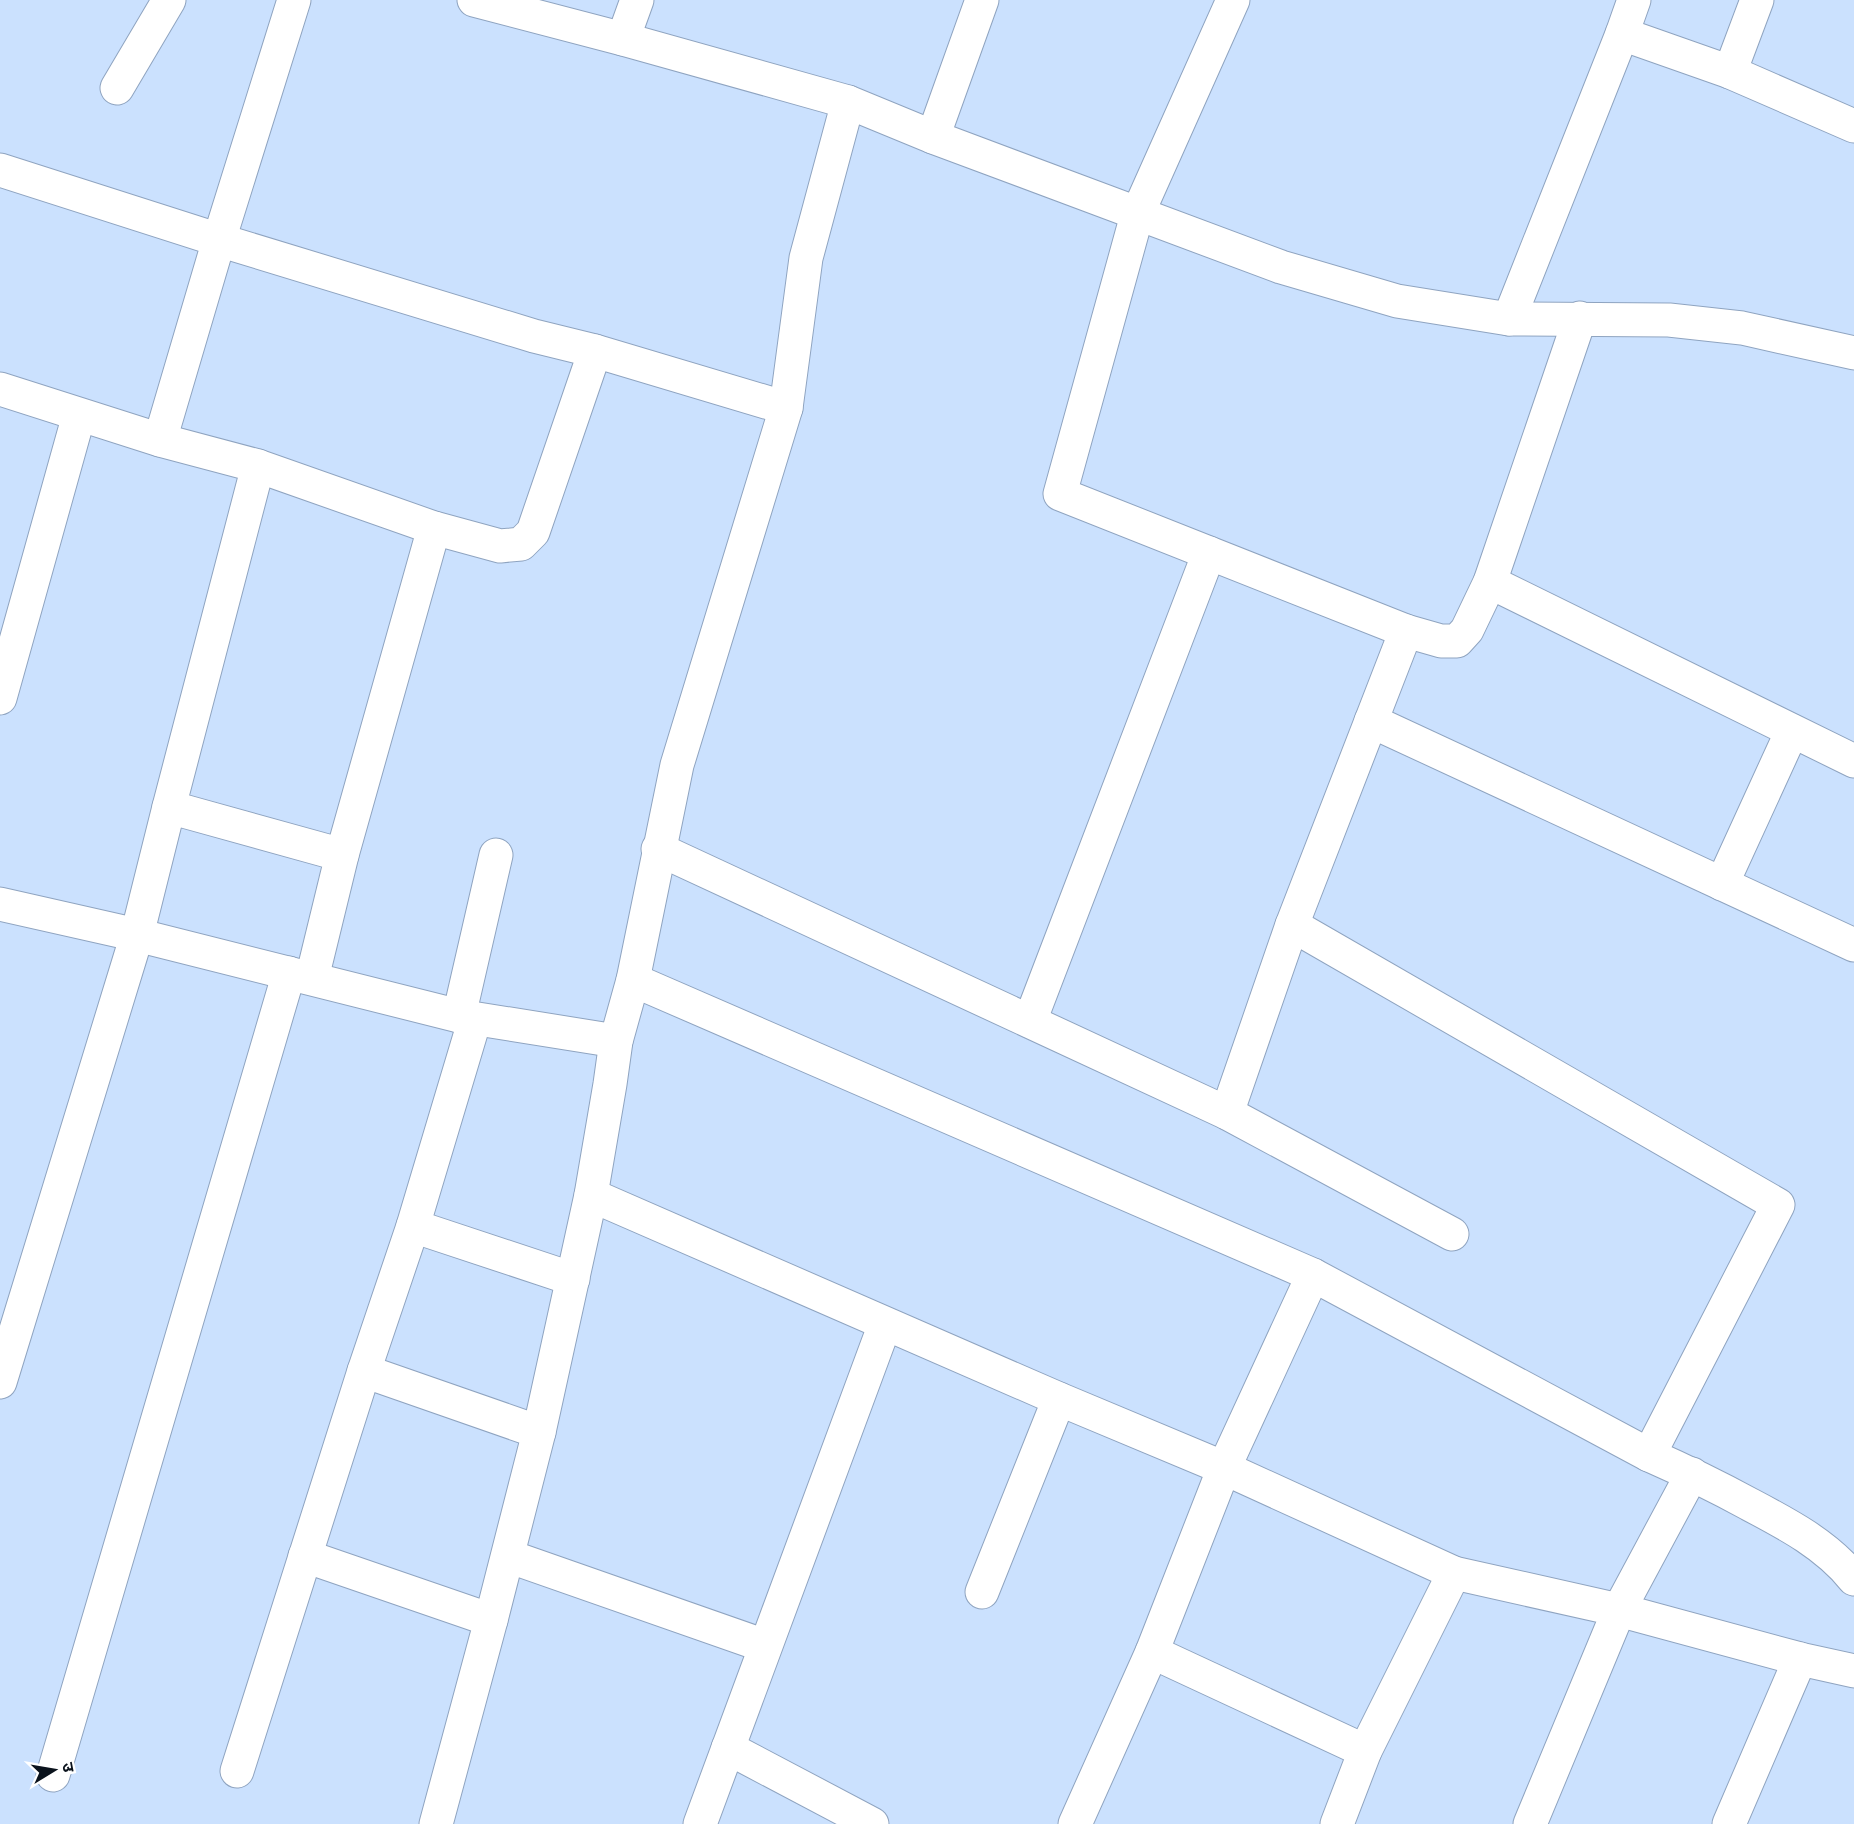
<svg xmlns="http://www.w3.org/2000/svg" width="1854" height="1824" font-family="Cabin,'Noto Sans Devanagari',sans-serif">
<rect width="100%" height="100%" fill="#cbe1fe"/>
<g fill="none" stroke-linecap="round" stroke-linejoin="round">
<g stroke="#8fa4c0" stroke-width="35">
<g id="street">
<polyline points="1233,0 1137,215 1060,494 1406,631 1441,641 1457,641 1467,630 1490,582 1580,318"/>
<polyline points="1622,34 1730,72 1854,126"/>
<polyline points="623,39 637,0"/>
<polyline points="1730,72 1757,0"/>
<polyline points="117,88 169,0"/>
<polyline points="933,137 982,0"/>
<polyline points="0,170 219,240 534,336 595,351 786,408"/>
<polyline points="1509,319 1622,34 1634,0"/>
<polyline points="0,389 160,440 258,466 434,528 500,546 521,544 533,532 595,351"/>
<polyline points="160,440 219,240 294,0"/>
<polyline points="258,466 169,807 342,855 434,528"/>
<polyline points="1490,582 1854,761"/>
<polyline points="0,698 79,415"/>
<polyline points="1371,721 1854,945"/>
<polyline points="658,849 1227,1113 1452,1234"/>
<polyline points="1722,884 1792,731"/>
<polyline points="0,904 137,935 459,1016 616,1041"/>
<polyline points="1292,925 1406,631"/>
<polyline points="312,978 342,855"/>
<path d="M 633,980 L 1313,1275 L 1649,1455 C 1683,1470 1716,1486 1749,1504 C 1787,1524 1827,1545 1854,1579"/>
<polyline points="459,1016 496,855"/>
<polyline points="1030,1021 1209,553"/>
<polyline points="1227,1113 1292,925 1778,1205 1649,1455"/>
<polyline points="591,1195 1059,1399 1224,1468 1454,1573 1619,1610 1800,1659 1854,1671"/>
<polyline points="413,1226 573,1279"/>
<polyline points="364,1371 539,1432"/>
<polyline points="0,1382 137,935 169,807"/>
<polyline points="305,1556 491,1620"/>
<polyline points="508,1556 765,1646"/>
<polyline points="982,1592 1059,1399"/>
<polyline points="1152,1652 1365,1751"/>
<polyline points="728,1748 872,1824"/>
<polyline points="237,1771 364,1371 413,1226 475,1019"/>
<polyline points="53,1775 289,973"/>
<polyline points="436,1824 491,1620 539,1432 591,1195 610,1084 616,1041 633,980 677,765 786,408 806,258 848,102"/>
<polyline points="700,1824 885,1324"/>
<polyline points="1075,1824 1152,1652 1224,1468 1313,1275"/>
<polyline points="1337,1824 1365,1751 1454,1573"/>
<polyline points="1530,1824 1619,1610 1692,1474"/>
<polyline points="1729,1824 1800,1659"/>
</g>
</g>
<g stroke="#8fa4c0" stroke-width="35">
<polyline id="secondary" points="474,0 623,39 848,102 933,137 1281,267 1397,301 1509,319 1669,320 1742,328 1854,353"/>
</g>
<use href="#street" stroke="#fff" stroke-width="33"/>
<use href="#secondary" stroke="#fff" stroke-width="33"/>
</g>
<g transform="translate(54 1770) rotate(79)" stroke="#ffffff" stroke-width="4.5" paint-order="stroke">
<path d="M0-4.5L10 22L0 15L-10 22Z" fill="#0b131d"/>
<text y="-9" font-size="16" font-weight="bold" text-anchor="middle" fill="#0b131d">उ</text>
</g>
</svg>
